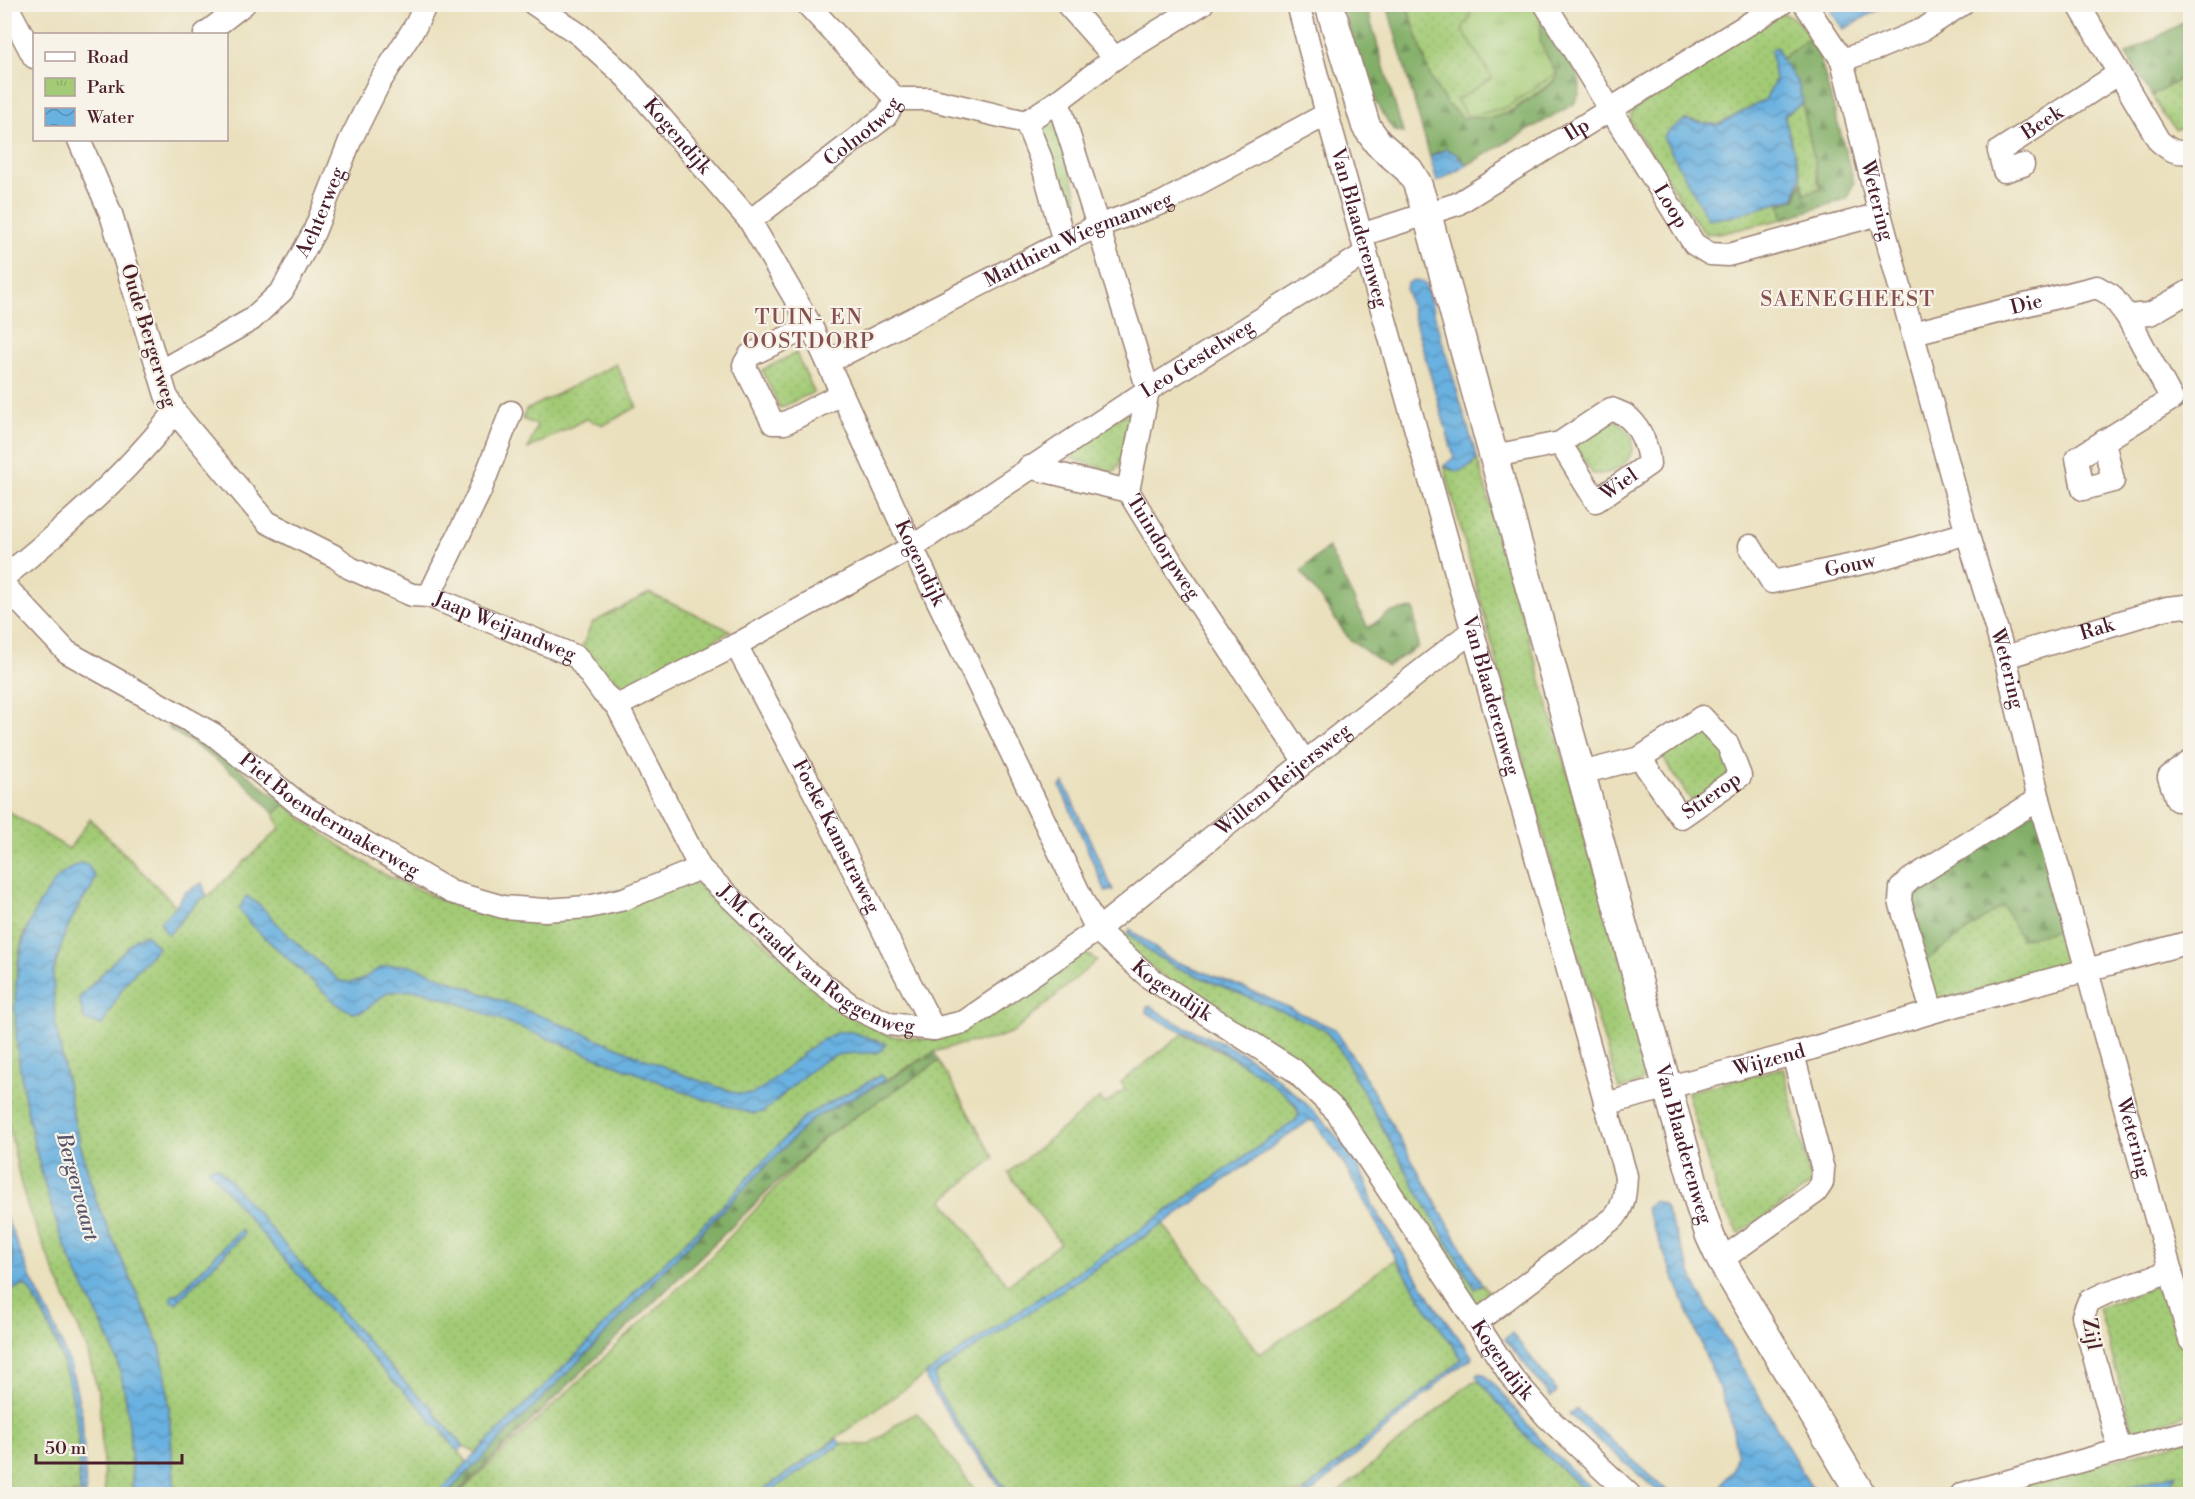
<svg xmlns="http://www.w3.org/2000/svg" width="2195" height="1499" font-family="'Libre Bodoni',serif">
<defs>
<pattern id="grass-dots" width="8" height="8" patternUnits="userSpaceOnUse" patternTransform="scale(1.5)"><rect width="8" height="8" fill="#a3cb76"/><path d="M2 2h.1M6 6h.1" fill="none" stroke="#8eae66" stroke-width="1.8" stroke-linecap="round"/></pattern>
<pattern id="forest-firs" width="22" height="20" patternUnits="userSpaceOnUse" patternTransform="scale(1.5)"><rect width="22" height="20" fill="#82af67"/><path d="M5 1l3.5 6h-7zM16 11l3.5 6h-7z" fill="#6c8e55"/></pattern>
<pattern id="park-tufts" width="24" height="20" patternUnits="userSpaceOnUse" patternTransform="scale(1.5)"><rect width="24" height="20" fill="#a3cb76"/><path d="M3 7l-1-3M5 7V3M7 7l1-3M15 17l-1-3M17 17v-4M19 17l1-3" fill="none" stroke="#8eae66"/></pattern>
<pattern id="water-waves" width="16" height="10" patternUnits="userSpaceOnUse" patternTransform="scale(1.5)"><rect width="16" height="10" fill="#69b1e0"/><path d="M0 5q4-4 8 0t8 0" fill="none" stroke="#588fb6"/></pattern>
</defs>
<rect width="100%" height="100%" fill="#f7f3e8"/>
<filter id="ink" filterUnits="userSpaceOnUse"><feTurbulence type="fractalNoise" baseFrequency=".0167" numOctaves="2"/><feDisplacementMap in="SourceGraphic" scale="12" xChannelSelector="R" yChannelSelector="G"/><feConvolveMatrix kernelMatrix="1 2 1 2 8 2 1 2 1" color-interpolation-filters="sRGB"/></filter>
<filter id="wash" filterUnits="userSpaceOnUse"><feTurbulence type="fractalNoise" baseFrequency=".008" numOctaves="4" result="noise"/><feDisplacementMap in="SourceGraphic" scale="24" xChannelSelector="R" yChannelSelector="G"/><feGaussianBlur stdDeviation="1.35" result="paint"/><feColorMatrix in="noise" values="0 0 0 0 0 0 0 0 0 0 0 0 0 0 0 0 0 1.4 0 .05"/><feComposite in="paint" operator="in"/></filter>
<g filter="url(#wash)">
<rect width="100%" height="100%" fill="#eae0bd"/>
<g fill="url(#grass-dots)" stroke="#767550" stroke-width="1.5">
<path d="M 1407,5 L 1535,5 L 1541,14 L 1540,43 L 1557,75 C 1552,85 1545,87 1537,93 C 1510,113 1498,122 1463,118 L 1446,103 L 1431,79 Z"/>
<path d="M 1784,14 C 1799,19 1810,33 1816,48 L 1807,40 L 1781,59 L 1777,48 L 1775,81 L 1765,100 L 1718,125 L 1685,120 L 1708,218 L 1729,217 L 1794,198 L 1801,177 L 1784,115 L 1803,103 L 1820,188 L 1805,194 L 1802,183 L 1796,199 L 1781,204 L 1783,219 L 1727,232 L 1705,234 L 1684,205 L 1630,121 L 1632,111 L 1773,16 Z"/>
<polygon points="2190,73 2190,127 2176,129 2165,118 2152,96"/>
<polygon points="1043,117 1056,119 1076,192 1077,203 1071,212 1064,210 1037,123"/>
<polygon points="796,353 814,392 780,408 762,370"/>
<polygon points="616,364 637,407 604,425 586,419 528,449 537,425 522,419 526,410"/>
<path d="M 1132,410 C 1128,428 1128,459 1113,472 L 1059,454 Z"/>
<path d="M 1617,420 L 1633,438 C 1632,443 1633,449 1631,453 C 1626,469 1607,475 1593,474 L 1573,443 L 1593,426 Z"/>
<polygon points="1477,458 1653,1070 1640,1083 1619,1089 1561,898 1444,466 1451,470 1471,466"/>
<polygon points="649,593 731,631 714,640 711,649 705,651 700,648 641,680 642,686 622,696 611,693 580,652 592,623"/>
<polygon points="1694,730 1707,731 1731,761 1730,775 1692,802 1660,753"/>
<path d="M 285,804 L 306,822 L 379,872 L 444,901 L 492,912 L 690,878 L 742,924 L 858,1019 L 891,1036 L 936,1040 L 1077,955 L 1086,954 L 1097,960 L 1015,1031 L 994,1039 L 962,1044 L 934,1052 L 886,1080 L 881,1075 L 805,1116 L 721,1207 L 646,1280 L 590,1341 L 476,1453 L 464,1446 L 439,1419 L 432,1407 L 413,1391 L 382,1358 L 218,1168 L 209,1170 C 267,1239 326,1306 385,1373 C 397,1386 413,1397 424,1411 C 439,1428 454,1445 468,1463 L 438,1494 L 175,1494 L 167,1383 L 160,1346 L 96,1201 L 75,1125 L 55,1021 L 53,973 L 65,933 L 79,905 L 92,888 L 88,865 L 81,863 C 75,866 67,870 62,874 C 55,881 27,927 23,936 C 0,1022 36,1179 71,1260 C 85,1292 104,1322 115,1355 C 131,1399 130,1448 133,1494 L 105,1494 L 99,1396 L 87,1349 L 29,1211 L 20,1181 L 5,1105 L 4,809 L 69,849 L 90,819 L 176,906 L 161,922 L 169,934 L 200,899 L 207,897 L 280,828 L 274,814 Z"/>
<polygon points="2003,905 2070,928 2072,963 1936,1003 1925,961"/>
<polygon points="1128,933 1151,953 1176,967 1323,1028 1339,1048 1420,1196 1475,1288 1482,1284 1496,1299 1481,1306 1472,1302 1371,1145 1148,964 1114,934"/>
<path d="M 1183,1034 C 1212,1046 1290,1084 1299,1115 L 1295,1121 L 1134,1234 L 926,1374 L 757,1494 L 458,1494 L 704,1264 L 824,1137 L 939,1061 L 994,1158 L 943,1200 L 1008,1285 L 1060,1243 L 1008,1173 L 1100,1098 L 1105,1104 L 1125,1089 L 1121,1082 Z"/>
<polygon points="1783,1068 1812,1184 1739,1234 1720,1203 1687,1092"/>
<polygon points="1163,1224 1260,1354 1396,1259 1430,1313 1462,1359 1301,1494 1009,1494 965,1434 936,1388 935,1377 938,1372"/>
<polygon points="4,1233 11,1249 13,1263 5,1277"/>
<polygon points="2167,1282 2190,1355 2190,1414 2133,1433 2099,1308"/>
<path d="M 26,1285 C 50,1321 67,1367 75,1410 C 80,1437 78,1467 80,1494 L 5,1494 L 5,1297 L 14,1289 Z"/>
<polygon points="1479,1380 1525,1435 1588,1494 1336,1494 1472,1382"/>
<polygon points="917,1413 978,1494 766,1494 841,1444 870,1445 898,1423"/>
<polygon points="2190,1439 2190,1488 2187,1494 2165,1494 2175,1475 2103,1494 1986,1494"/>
</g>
<g fill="url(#forest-firs)" stroke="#666749" stroke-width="1.5">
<polygon points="1342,5 1366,5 1403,133 1394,131 1365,86"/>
<path d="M 1387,5 L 1407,5 L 1431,79 L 1446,103 L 1463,118 L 1491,118 L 1513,111 L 1554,82 L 1557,74 L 1540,43 L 1541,14 C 1552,32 1580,66 1580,86 C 1580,93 1578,97 1574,104 L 1467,165 L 1456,154 L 1438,151 L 1430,157 Z"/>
<polygon points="2190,19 2190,73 2152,96 2126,54"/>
<polygon points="1807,40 1816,48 1820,58 1854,183 1846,199 1783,219 1781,204 1795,199 1802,182 1805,194 1820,188 1798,83 1781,59"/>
<path d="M 1328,547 L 1368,628 C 1388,614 1388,610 1414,609 L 1418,647 L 1387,666 L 1350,640 L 1301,571 Z"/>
<path d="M 172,716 L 285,804 L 274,814 C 245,778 207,752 168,728 Z"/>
<polygon points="2036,810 2070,928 2021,939 2003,905 1925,961 1907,890"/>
<polygon points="934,1052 939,1061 824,1137 456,1494 445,1494 594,1346 665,1269 813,1118 897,1075"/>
</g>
<polygon fill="url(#park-tufts)" stroke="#767550" stroke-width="1.5" points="1472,5 1535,5 1541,14 1540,43 1556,73 1507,107 1467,117 1457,100 1492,78 1462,29 1470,17"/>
<g fill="url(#water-waves)" stroke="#5a6886" stroke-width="1.5">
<polygon points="1839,4 1886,4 1886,5 1844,29 1831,12"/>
<polygon points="1777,47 1781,59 1798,83 1803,103 1784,115 1801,177 1794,198 1729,217 1708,219 1663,137 1671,129 1685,120 1718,125 1765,100 1775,81 1771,50"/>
<polygon points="1446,149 1456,154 1467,165 1437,182 1430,157"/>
<polygon points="1414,280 1425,283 1477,458 1471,466 1458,472 1444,466 1454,457 1406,290 1407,284"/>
<polygon points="1064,783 1113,890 1106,892 1060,786"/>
<path d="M 81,863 L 88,865 L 95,877 L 92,888 L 79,905 L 65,933 L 53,973 L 55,1021 L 75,1125 L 96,1201 L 160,1346 L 167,1383 L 175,1494 L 133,1494 C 130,1448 131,1399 115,1355 C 104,1322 84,1292 71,1260 C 53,1220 42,1176 32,1134 C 16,1061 0,965 42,899 C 48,891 54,880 62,874 C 68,870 75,866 81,863 Z"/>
<polygon points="202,883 207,897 200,899 169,934 166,932 160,922 176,906 185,892"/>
<path d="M 246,896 L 260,905 L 290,937 L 340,981 C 363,987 365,973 384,967 C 394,964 403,965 413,966 L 569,1027 L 689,1077 L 739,1094 L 753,1094 L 764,1087 L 816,1043 L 838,1032 L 852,1032 L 886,1044 L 882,1050 L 876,1053 C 864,1053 850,1052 838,1055 C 815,1060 782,1098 763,1112 L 754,1114 L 700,1098 L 453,1001 L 418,990 L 388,992 L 364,1011 L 353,1013 L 337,1004 L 250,924 L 239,909 Z"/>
<polygon points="1130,929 1168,958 1257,993 1335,1029 1358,1065 1482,1284 1475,1289 1420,1196 1339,1048 1324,1029 1176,967 1151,953 1128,933"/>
<polygon points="146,934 158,947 126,982 102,1025 84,1020 79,998 136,938"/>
<path d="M 1151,1006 C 1176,1027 1211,1036 1240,1052 C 1284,1078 1366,1152 1372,1204 L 1436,1307 L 1472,1356 L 1471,1359 L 1454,1370 L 1310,1494 L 1304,1494 L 1303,1493 L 1462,1359 L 1430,1313 L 1396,1259 L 1341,1159 L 1314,1122 L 1310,1120 L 1163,1224 L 938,1372 L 935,1377 L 936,1388 L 965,1434 L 1009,1494 L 1005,1494 L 963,1437 L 927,1382 L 926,1374 L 1134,1234 L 1295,1121 L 1299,1115 C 1298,1112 1298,1108 1296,1106 C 1287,1091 1233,1057 1217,1048 C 1193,1035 1168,1027 1146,1012 L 1147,1007 Z"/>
<polygon points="881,1075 886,1080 813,1118 665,1269 594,1346 465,1475 445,1494 438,1494 476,1453 590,1341 646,1280 721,1207 805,1116"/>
<polygon points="211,1167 218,1167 382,1358 413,1391 432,1407 439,1419 464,1446 458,1452 440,1428 431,1422 425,1412 388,1376 263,1235 209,1170"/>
<polygon points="1654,1200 1664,1205 1699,1292 1815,1494 1715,1494 1732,1471 1737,1454 1730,1415 1646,1209"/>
<path d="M 4,1211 L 32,1281 L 52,1320 L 71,1367 L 82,1414 L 86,1494 L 80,1494 C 78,1467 80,1437 75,1410 C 67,1367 51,1321 26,1285 L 14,1289 L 5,1297 L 5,1277 L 13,1263 L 11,1249 L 5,1233 Z"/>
<polygon points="240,1230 242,1230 244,1234 176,1303 171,1301 171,1296 179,1293"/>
<polygon points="1512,1333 1557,1391 1551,1397 1505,1339"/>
<polygon points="1479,1373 1483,1374 1496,1386 1539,1439 1597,1494 1588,1494 1525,1435 1479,1380 1477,1376"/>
<polygon points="1576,1409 1671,1494 1672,1494 1661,1494 1569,1414"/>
<polygon points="837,1439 841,1444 766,1494 757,1494"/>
<polygon points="2176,1474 2165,1494 2103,1494"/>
</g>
</g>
<g filter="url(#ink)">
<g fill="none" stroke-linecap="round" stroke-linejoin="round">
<g stroke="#9a8074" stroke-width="25">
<g id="minor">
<polyline points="6,4 34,57"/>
<path id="s1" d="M 534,4 L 580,35 L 627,78 L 750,221 L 811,326 L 912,547 L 1097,930 L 1150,978 L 1294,1070 L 1337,1112 L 1511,1376 L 1547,1417 L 1629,1494"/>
<polyline points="807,4 896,99"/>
<polyline points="1067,4 1115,58"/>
<path id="s2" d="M 1298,4 L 1327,114 L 1626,1176 C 1625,1192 1625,1204 1615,1217 L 1475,1323"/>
<path id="s3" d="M 1545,4 L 1694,244 L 1710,254 L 1728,255 L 1880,214"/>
<path id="s4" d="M 1805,4 L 1842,60 L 1880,214 L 1967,533 L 2005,657 L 2039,799 L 2190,1340"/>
<path d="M 2078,4 L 2159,141 C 2169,150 2177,154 2190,152"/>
<polyline points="205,34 244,4"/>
<polyline points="1842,60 1878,48 1924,29 1962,4"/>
<polyline points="896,99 929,99 1026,122 1058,101 1115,58 1202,4"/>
<path id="s5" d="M 1058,101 L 1098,226 L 1148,390 L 1128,491 L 1174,566 L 1305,762"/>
<polyline points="1026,122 1041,159 1064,242"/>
<path id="s6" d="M 2023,165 L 2004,171 L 1999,151 L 2118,74"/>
<path id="s7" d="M 750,221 L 886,116 L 896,99"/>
<path id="s8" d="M 1361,235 L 1457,204 L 1781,4"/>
<polyline points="811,326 750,355 744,365 773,423 785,423 841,394"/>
<path id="s9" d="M 1913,333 L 2097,287 L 2111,295 L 2127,316 L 2150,314 L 2190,291"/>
<path id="s10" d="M 828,362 L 1064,242 L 1098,226 L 1162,203 L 1327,114"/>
<path id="s11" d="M 159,372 L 251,320 L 282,291 L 314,232 L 350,141 L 379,83 L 416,25 L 426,4"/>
<path id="s12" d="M 175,412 L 267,522 L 336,557 L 350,568 L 412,595 L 429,596 L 577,657 L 603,693 L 617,706 L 736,645 L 912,547 L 1148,390 L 1366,253"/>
<polyline points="2104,441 2113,481 2083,489 2077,458 2172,399 2127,316"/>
<path id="s13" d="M 1494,456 L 1560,443 L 1596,501 L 1649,464 C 1648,447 1640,425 1625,415 C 1622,413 1616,411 1611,409 L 1560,443"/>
<polyline points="1029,467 1128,491"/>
<path id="s14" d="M 1750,546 L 1772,582 L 1872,561 L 1967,533"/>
<path d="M 4,577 C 66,528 126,474 175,412 L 166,395 L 111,214 L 79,140"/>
<path id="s15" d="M 4,585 L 67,652 L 213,734 L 299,804 L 451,892 L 503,907 L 545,910 L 588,907 L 624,899 L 700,868"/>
<polyline points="429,596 480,491 511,412"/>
<path id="s16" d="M 736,645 L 821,805 L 900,964 L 934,1029"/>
<path id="s17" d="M 2005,657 L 2167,608 L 2186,606 L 2190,608"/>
<path id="s18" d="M 617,706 L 700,868 L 807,972 L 852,1006 L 889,1024 L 934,1029 L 964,1022 L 1097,930 L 1305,762 L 1472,631"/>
<polyline points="2190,762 2169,777 2177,800 2190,795"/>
<path id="s19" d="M 1581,773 L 1640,758 L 1681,817 L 1740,776 L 1728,745 L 1702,717 L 1640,758"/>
<polyline points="1932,1012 1900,901 1901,888 1911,879 2039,799"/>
<path id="s20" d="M 1605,1104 L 1793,1054 L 1932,1012 L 2190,942"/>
<polyline points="1721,1260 1816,1192 1822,1183 1823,1170 1793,1054"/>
<polyline points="2120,1451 2083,1316 2089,1301 2106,1293 2171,1271"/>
<polyline points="1962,1494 2190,1431"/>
</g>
</g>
<g stroke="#9a8074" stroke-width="31">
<g id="tertiary">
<path id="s21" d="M 1329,4 L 1366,126 L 1378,143 L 1409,170 L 1417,183 L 1427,214 L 1700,1206 L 1710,1236 L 1721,1260 L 1861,1494"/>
</g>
</g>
<use href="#minor" stroke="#fff" stroke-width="22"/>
<use href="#tertiary" stroke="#fff" stroke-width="28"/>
</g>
</g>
<g text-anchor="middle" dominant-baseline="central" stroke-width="4.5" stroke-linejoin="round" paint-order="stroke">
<g font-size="20" fill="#4a1f2b" stroke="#f7f3e8">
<text stroke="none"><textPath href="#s6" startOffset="92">Beek</textPath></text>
<text stroke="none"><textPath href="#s8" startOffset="242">Ilp</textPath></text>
<text stroke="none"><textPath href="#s7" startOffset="144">Colnotweg</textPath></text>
<text stroke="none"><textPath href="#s1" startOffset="196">Kogendijk</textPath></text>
<text stroke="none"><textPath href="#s4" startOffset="212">Wetering</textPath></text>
<text stroke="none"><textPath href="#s3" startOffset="238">Loop</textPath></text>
<text stroke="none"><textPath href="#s11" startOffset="236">Achterweg</textPath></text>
<text stroke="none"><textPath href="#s2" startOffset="232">Van Blaaderenweg</textPath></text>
<text stroke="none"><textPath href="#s10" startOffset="279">Matthieu Wiegmanweg</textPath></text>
<text stroke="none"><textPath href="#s9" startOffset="117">Die</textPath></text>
<text transform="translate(148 336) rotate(73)">Oude Bergerweg</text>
<text stroke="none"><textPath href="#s12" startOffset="1224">Leo Gestelweg</textPath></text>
<text stroke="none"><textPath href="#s13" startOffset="164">Wiel</textPath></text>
<text stroke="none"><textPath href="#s5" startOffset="472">Tuindorpweg</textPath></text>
<text stroke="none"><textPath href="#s1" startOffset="690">Kogendijk</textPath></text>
<text stroke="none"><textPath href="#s14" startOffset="122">Gouw</textPath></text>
<text stroke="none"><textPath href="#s17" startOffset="96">Rak</textPath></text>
<text stroke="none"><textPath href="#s12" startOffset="405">Jaap Weijandweg</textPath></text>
<text stroke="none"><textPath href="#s4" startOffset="698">Wetering</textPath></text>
<text stroke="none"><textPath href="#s2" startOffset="718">Van Blaaderenweg</textPath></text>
<text stroke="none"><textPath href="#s18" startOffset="906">Willem Reijersweg</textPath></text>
<text stroke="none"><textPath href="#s19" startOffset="170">Stierop</textPath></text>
<text stroke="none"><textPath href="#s15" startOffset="402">Piet Boendermakerweg</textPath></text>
<text stroke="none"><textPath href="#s16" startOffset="216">Foeke Kamstraweg</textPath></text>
<text stroke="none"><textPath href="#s18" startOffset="333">J.M. Graadt van Roggenweg</textPath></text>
<text stroke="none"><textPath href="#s1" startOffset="1194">Kogendijk</textPath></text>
<text stroke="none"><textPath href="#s20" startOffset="170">Wijzend</textPath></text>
<text stroke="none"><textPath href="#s4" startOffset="1184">Wetering</textPath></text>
<text stroke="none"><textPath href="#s21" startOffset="1202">Van Blaaderenweg</textPath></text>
<text transform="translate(2091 1334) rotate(80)">Zijl</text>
<text stroke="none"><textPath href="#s1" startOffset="1698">Kogendijk</textPath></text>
</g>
<g font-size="21" letter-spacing="1.5" fill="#864f50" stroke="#f7f3e8">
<text x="1848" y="300">SAENEGHEEST</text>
<text x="809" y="318">TUIN- EN<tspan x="809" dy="24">OOSTDORP</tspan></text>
</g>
<g font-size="21" font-style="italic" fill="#55526a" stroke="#f7f3e8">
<text transform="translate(77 1187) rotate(75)">Bergervaart</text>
</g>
</g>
<rect width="2195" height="1499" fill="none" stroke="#f7f3e8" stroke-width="24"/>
<rect x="33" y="33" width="195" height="108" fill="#f7f3e8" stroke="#b29e9c" stroke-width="1.5"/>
<rect x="45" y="52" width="30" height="9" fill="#ffffff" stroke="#b29e9c" stroke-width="1.5"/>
<text x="87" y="63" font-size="18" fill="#4a1f2b">Road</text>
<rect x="45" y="78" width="30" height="18" fill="url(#park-tufts)" stroke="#b29e9c" stroke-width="1.5"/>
<text x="87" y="93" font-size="18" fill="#4a1f2b">Park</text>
<rect x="45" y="108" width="30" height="18" fill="url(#water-waves)" stroke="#b29e9c" stroke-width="1.5"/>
<text x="87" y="123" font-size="18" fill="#4a1f2b">Water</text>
<path d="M36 1454v9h146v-9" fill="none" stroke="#4a1f2b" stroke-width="3"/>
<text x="45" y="1454" font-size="18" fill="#4a1f2b" stroke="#f7f3e8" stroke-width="4.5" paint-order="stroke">50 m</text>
</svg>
